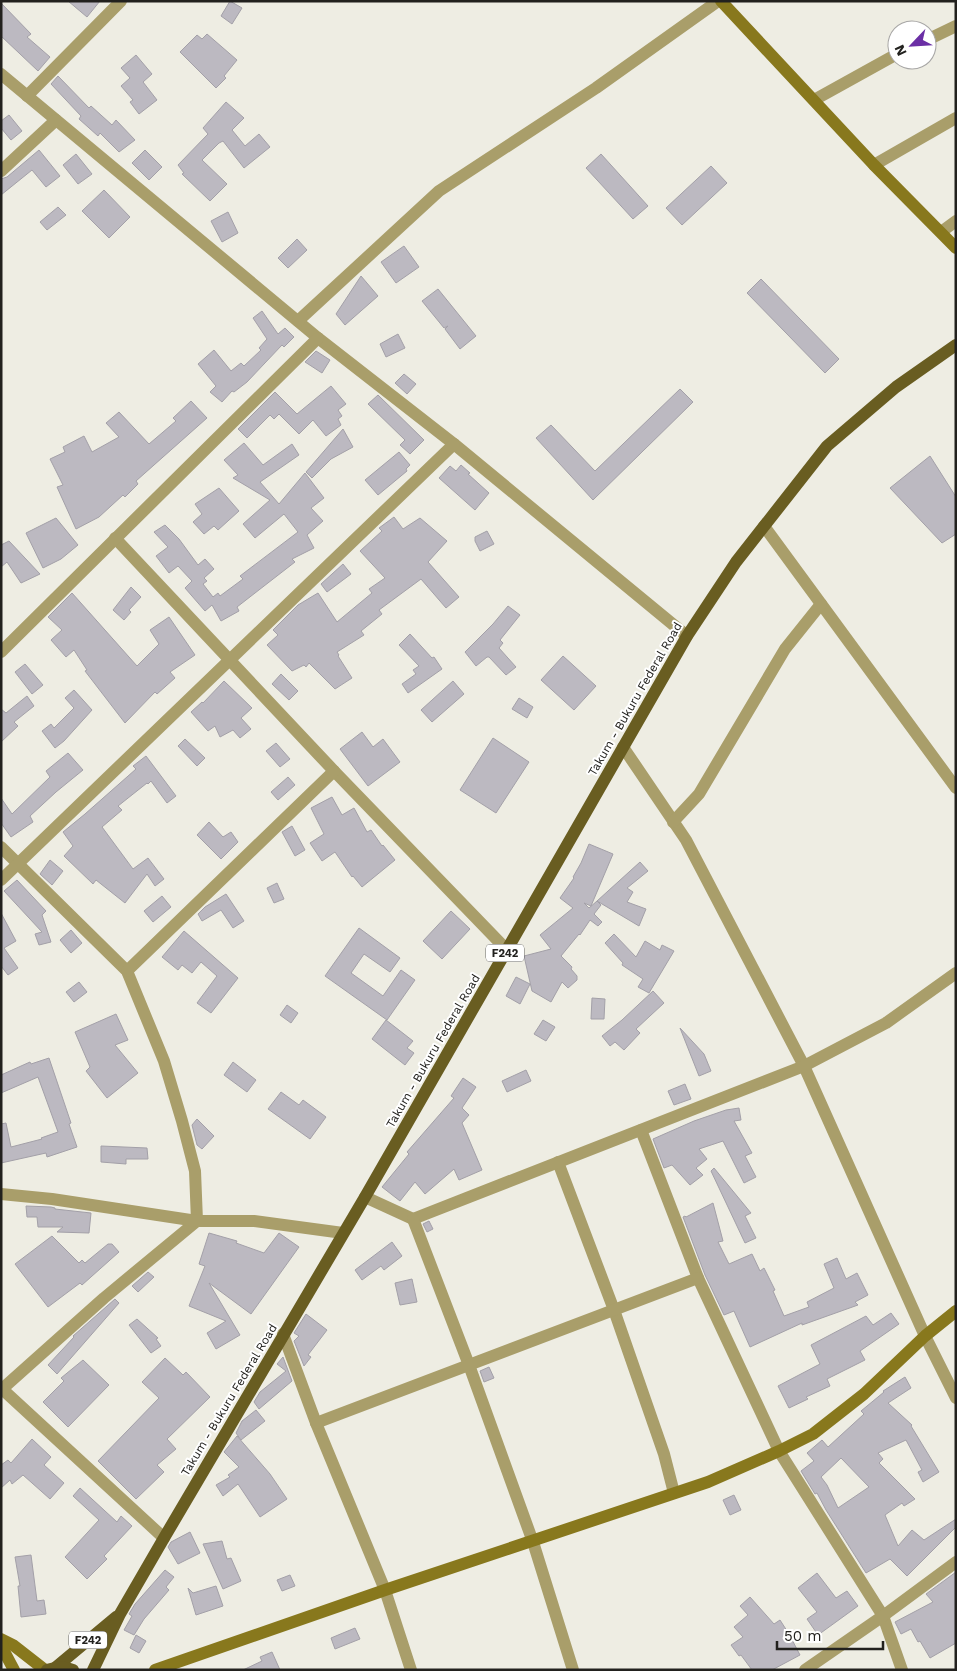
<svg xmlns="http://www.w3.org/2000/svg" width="957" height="1671" font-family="'Work Sans',sans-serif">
<rect width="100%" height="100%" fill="#eeede3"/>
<g fill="#bcb9c1" stroke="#a3a0a8" fill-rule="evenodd">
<polygon points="68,1 100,1 87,17"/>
<polygon points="230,1 242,8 232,24 221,16"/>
<polygon points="1,3 31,34 27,37 50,57 38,71 1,36"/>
<polygon points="207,34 237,60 224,76 226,78 216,88 180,52 197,35 202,39"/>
<polygon points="136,55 152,74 143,82 157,100 139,114 130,102 133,100 121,86 130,78 121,68"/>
<polygon points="58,76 89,108 91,106 112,125 116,120 135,140 119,152 100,133 98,136 79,119 81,116 51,84"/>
<polygon points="226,102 244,118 232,130 245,146 259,134 270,147 244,168 223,141 219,143 202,160 227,184 210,201 182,174 184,173 178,165 208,134 203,128"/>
<polygon points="9,115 22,131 11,140 1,128 1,121"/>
<polygon points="39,150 60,176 46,187 32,170 1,195 1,179 7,177"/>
<polygon points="145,150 162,167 149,180 132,163"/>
<polygon points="76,154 92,174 78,184 63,165"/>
<polygon points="601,154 648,206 633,219 586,168"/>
<polygon points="711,166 727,183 682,225 666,208"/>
<polygon points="104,190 130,217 109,238 82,211"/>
<polygon points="58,207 66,215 47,230 40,222"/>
<polygon points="228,212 238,233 222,242 211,221"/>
<polygon points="297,239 307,250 288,268 278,258"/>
<polygon points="404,246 419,267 396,283 381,262"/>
<polygon points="361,276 378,296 345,325 336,314"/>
<polygon points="761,279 839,359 825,373 747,293"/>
<polygon points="438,289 476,336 460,349 445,329 448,326 444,328 422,301"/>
<polygon points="262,311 278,334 285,328 294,337 284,347 282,345 247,382 234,392 232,391 222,402 210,392 216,386 198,364 214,350 231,371 241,363 244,366 261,350 259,348 267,339 253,318"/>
<polygon points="398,334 405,348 386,357 380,344"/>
<polygon points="316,351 330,360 322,373 305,362"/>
<polygon points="404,374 416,384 407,394 395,383"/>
<polygon points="331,386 346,404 338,410 342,416 338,419 341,425 326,436 313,420 299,434 279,414 274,419 270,415 247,438 238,429 275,392 297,414"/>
<polygon points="680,389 693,402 593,500 536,438 551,425 595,471"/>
<polygon points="378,395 424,440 410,454 400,445 405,440 368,404"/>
<polygon points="191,401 207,418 136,481 138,484 125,497 123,495 99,517 76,529 57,487 63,485 50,459 65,452 63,447 84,436 92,452 119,437 106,423 119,412 149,444 176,421 173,418"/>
<polygon points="343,429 353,447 331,459 312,478 306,472"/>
<polygon points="244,443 263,465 292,444 299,455 260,482 279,504 305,473 324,498 311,508 323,521 307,535 314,548 292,559 295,562 237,607 239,611 221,621 212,605 205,611 185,588 192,581 178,566 169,573 156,556 168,547 154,532 165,525 179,539 198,565 205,559 214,569 204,578 207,581 203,584 213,597 218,593 220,596 243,579 240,576 298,532 284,514 255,538 243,524 270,500 233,478 238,475 224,460"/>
<polygon points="399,452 410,465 406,469 407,471 378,495 365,480"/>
<polygon points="930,456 956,497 956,534 942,543 890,488"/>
<polygon points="461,465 470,473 468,474 489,493 475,510 439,478 450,466 456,471"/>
<polygon points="219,488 239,511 218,530 214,526 204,534 193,522 202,514 195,504"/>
<polygon points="394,517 403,529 420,518 447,541 428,562 459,597 446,608 421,579 379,610 382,614 361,631 364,635 337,652 339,655 338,656 352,678 335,689 309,663 306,667 304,665 292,671 267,645 278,635 273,630 298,605 318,593 337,622 372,593 369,589 385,578 360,551 382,531 379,528"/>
<polygon points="56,518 78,545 61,559 43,568 26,533"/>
<polygon points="487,531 494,544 480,551 475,541 475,537"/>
<polygon points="9,541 40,574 21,583 7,562 1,567 1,545"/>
<polygon points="343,564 351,574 327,592 321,584"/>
<polygon points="131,587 141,597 129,610 131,612 124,620 113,610"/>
<polygon points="72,593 137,666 159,644 150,630 169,617 195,655 170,672 175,678 157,694 155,692 125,723 85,671 87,670 74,650 66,657 51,640 62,630 48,617"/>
<polygon points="508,606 520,615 500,640 503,643 499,648 516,667 506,675 489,657 487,657 476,666 465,652 493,624"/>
<polygon points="410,634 432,658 434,657 442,669 408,693 402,684 416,674 413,670 419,666 399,645"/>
<polygon points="563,656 596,686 574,710 541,680"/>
<polygon points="25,664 43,685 32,694 15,672"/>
<polygon points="281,674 298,691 289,700 272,684"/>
<polygon points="224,681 252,708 241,718 251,729 240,738 233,730 220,737 215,726 208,731 191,712 202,702 203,703"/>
<polygon points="453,681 464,694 432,722 421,710"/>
<polygon points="74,690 92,710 64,741 55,748 42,731 51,724 54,728 74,708 65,698"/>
<polygon points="27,696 34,706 14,722 18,726 1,742 1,709 6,713"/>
<polygon points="519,698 533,707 527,718 512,709"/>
<polygon points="362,732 373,747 383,739 400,762 368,786 340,749"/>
<polygon points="493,738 529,762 496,813 460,790"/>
<polygon points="185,739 205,758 197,766 178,746"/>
<polygon points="276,743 290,759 280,767 266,751"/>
<polygon points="68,753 83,770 56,792 30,816 33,822 11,837 1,823 1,798 12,814 50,777 46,771"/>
<polygon points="146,756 176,796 167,803 151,781 148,784 147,783 118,806 122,810 102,827 133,869 148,858 164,879 155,886 147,874 125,903 96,880 93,884 64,856 73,846 63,832 85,814 136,769 133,766"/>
<polygon points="288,777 295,785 278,800 271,792"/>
<polygon points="332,797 342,815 354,808 367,832 371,830 382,846 383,845 395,860 362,887 353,876 352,877 335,852 322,861 310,843 324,834 311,808"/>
<polygon points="209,822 223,837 231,832 238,842 221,859 197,835"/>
<polygon points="292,826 305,850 295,856 282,832"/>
<polygon points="589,844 613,854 591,906 584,903 589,908 597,901 601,905 594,914 602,922 598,926 590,920 580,935 579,934 561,956 572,967 571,969 577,976 577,980 568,988 562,982 551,1002 532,991 524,956 551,949 540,935 573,908 560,898 574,878 573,877 581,863"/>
<polygon points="50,860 63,871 52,885 40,874"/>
<polygon points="640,862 648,871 627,888 633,892 627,902 646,909 639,926 597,901"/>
<polygon points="17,880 46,911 42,915 51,942 39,945 35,934 42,932 4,891"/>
<polygon points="277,883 284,899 274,903 267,888"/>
<polygon points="226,894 244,921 233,928 221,910 202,921 198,914 205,907"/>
<polygon points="162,896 171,907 153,922 144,911"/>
<polygon points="451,911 470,929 442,959 423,941"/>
<polygon points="1,913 16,941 4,948 18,968 8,975 1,966"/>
<polygon points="359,928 400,958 390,972 364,954 351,973 383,996 401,970 415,980 387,1020 325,976"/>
<polygon points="71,930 82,943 71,953 60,940"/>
<polygon points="184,931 238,978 211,1013 197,1003 217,976 201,962 192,973 182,965 178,970 162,957"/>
<polygon points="614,934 636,957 645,941 660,950 662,945 674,951 649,993 638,987 643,979 622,965 623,963 605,943"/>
<polygon points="516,977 530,984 520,1004 506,996"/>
<polygon points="79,982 87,992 74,1002 66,992"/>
<polygon points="653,991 664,1003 636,1029 640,1033 624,1050 615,1042 610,1046 602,1036 622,1020"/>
<polygon points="592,998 605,999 604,1019 591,1019"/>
<polygon points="287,1005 298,1013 291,1023 280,1015"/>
<polygon points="116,1014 128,1040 115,1045 138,1073 107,1098 86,1071 90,1067 75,1032"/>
<polygon points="386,1020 413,1041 407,1048 414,1053 405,1065 372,1039"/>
<polygon points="543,1020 555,1027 546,1041 534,1034"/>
<polygon points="680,1028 704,1054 711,1071 699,1076"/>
<polygon points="49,1058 71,1123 69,1124 77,1147 47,1157 46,1153 1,1163 1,1124 6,1123 11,1147 42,1139 41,1138 58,1132 38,1077 1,1093 1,1075 30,1062 31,1064"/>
<polygon points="233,1062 256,1080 247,1092 224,1075"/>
<polygon points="526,1070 531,1081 507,1092 502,1081"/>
<polygon points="463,1078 476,1087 462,1108 469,1115 462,1123 482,1170 459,1180 454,1169 425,1194 415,1182 400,1201 382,1187 409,1154 407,1152 454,1098 451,1096"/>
<polygon points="685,1084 691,1099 674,1105 668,1091"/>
<polygon points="281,1092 299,1105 303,1100 326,1117 310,1139 268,1109"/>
<polygon points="739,1108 741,1120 734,1121 752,1153 745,1156 756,1177 744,1183 723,1141 699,1149 707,1159 696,1168 703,1175 690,1185 672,1165 664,1168 653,1139 694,1121 726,1110"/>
<polygon points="197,1119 214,1136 202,1149 197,1145 192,1125"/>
<polygon points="101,1146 147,1148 148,1159 126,1159 126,1164 101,1162"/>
<polygon points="714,1168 751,1213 745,1216 756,1238 745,1243 711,1171"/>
<polygon points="713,1203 723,1241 718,1242 729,1264 752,1254 760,1271 764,1268 775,1290 773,1291 784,1316 809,1307 807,1302 834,1288 824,1264 837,1258 846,1279 857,1273 868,1295 855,1302 858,1305 802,1325 802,1323 750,1347 734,1311 724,1315 705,1275 683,1217 685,1216 686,1217"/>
<polygon points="26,1206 51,1207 55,1208 55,1209 91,1213 89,1233 57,1232 63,1227 38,1227 37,1217 27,1217"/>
<polygon points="429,1221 433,1229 427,1232 423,1224"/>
<polygon points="209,1233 237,1241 236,1243 264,1253 279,1233 299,1247 251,1314 209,1283 240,1335 216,1349 207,1333 226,1321 189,1306 205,1266 199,1264"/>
<polygon points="52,1236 79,1263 82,1260 85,1263 108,1244 112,1244 119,1252 82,1285 80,1283 48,1307 15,1264"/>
<polygon points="392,1242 402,1256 384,1270 381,1266 362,1280 355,1270"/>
<polygon points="148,1272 154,1277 138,1292 132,1286"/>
<polygon points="412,1279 417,1302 400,1305 395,1283"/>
<polygon points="115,1299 119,1303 57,1374 48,1365 74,1337 73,1336"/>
<polygon points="891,1313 899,1324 860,1351 865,1360 827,1379 830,1386 806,1397 808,1399 789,1408 778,1386 820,1364 811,1345 866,1316 873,1325"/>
<polygon points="306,1314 327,1330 308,1355 311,1357 304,1366 294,1341 299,1336 294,1333"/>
<polygon points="137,1319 158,1338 156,1339 161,1346 151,1353 129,1325"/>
<polygon points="283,1357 292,1381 259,1409 254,1402 260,1392 286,1371 277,1364"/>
<polygon points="165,1358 183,1375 186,1372 210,1397 167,1439 176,1449 157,1465 164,1472 136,1499 98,1461 159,1398 142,1382"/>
<polygon points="83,1360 109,1385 68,1427 43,1402 64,1381 61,1378"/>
<polygon points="489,1367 494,1378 484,1382 480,1371"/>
<path d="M 905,1377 L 911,1388 L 888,1403 L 912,1425 L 911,1426 L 939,1472 L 923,1482 L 918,1472 L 922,1470 L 906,1440 L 878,1453 L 883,1459 L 879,1463 L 915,1499 L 904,1506 L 902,1503 L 885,1515 L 898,1546 L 912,1530 L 924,1540 L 956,1519 L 956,1527 L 907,1576 L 890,1559 L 866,1573 L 826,1510 L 817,1493 L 815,1494 L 801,1471 L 814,1461 L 807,1453 L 822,1440 L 828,1447 L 864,1414 L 861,1411 L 884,1392 L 883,1391 ZM 841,1458 L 869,1487 L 838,1508 L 827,1485 L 821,1477 Z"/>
<polygon points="256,1410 265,1421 241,1440 236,1433 242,1421"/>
<polygon points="237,1436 270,1474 287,1499 260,1517 238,1484 223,1496 216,1485 230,1477 228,1475 239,1467 224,1452"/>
<polygon points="32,1439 51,1457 44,1465 64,1483 50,1499 23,1475 12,1484 10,1480 1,1488 1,1465 8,1460 11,1463"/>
<polygon points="80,1488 117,1522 121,1516 132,1526 104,1556 107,1559 87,1579 65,1557 99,1520 73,1496"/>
<polygon points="734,1495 741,1510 730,1515 723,1500"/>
<polygon points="190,1532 200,1553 178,1564 168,1547 171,1542"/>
<polygon points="222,1541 227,1559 231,1558 241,1581 223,1589 203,1544"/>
<polygon points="31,1555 37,1601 44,1600 46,1614 21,1617 18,1586 20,1586 15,1557"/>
<polygon points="165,1570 174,1577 166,1587 169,1590 144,1619 134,1635 124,1630 132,1616 129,1614 135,1604"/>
<polygon points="956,1572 956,1643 930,1658 920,1641 918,1642 911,1629 901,1634 895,1622 933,1602 926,1594"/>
<polygon points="817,1573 836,1598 847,1591 858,1606 818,1635 807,1619 817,1612 798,1588"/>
<polygon points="290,1575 295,1586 282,1591 277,1580"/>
<polygon points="216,1586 223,1606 196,1615 188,1588 193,1593"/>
<polygon points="750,1597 774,1624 780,1620 789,1634 800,1655 772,1670 752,1670 741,1655 739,1656 731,1645 743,1637 734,1627 748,1615 740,1606"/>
<polygon points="355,1628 360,1639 335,1649 331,1638"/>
<polygon points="136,1635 146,1641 139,1653 130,1648"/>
<polygon points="272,1652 280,1670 243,1670 262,1661 260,1657"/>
</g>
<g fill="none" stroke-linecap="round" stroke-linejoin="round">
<g stroke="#a99e6a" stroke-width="12">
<polyline points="927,40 956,26"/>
<polyline points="1,74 318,338 454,444 687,636"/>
<polyline points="27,96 121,1"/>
<polyline points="814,100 897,54"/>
<polyline points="874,165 956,118"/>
<polyline points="1,171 56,120"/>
<polyline points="941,232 956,221"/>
<polyline points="298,321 439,191 596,88 718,1"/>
<polyline points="764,526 956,788"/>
<polyline points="115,538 334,771 507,950"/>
<polyline points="1,652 318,338"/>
<polyline points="623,747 686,840 804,1066 925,1336 956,1398"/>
<polyline points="673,822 699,794 785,649 821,604"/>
<polyline points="1,847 127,971 164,1061 182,1121 195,1171 197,1221 104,1298 1,1390"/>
<polyline points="1,880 454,444"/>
<polyline points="127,971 334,771"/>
<polyline points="641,1130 698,1278 779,1451 883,1616 902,1670"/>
<polyline points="558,1162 614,1310 664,1454 674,1493"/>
<polyline points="1,1194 52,1199 197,1221 254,1221 343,1233"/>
<polyline points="365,1197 413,1219 804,1066 886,1023 956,973"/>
<polyline points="413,1219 469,1365 533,1542 573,1670"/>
<polyline points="283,1334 316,1423 385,1590 411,1670"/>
<polyline points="1,1388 164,1538"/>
<polyline points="316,1423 698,1278"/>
<polyline points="805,1670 883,1616 956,1562"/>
</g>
<g stroke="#88781d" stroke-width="12">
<polyline points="721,1 874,165 956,248"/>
<polyline points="1,1639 13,1645 45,1670"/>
<polyline points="1,1641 5,1653 14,1670"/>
<polyline points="155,1670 385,1590 708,1482 779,1451 813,1434 864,1394 925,1336 956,1311"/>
</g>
<g stroke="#695d21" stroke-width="12">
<polyline points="56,1667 116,1617"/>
<path d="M 47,1670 C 56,1667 64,1666 73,1670"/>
<polyline points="93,1670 120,1614 164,1538 365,1197 687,636 736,562 827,446 896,387 956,345"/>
</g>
</g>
<g text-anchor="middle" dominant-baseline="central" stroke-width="4" stroke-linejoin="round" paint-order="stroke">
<g fill="#fff" stroke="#646462" stroke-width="1">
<rect x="486" y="944.5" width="38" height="17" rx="4"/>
<rect x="69" y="1631.5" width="38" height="17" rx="4"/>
</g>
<g font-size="11" font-weight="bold" fill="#22211e">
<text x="505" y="953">F242</text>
<text x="88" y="1640">F242</text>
</g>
<g font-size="12" fill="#22211e" stroke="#fff">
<text transform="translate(635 699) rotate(-60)">Takum - Bukuru Federal Road</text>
<text transform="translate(433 1051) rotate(-60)">Takum - Bukuru Federal Road</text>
<text transform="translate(229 1400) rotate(-59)">Takum - Bukuru Federal Road</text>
</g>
</g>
<rect width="957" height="1671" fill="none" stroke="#22211e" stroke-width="5"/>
<g transform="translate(912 45) rotate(245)"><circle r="24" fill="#ffffff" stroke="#a7a6a5"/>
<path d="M0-4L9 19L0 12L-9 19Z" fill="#6b2fa5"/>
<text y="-8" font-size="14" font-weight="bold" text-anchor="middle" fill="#22211e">N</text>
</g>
<path d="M777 1641v8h106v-8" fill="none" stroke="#22211e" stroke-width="2.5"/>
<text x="784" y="1641" font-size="15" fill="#22211e" stroke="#ffffff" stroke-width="4" paint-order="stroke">50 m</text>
</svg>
